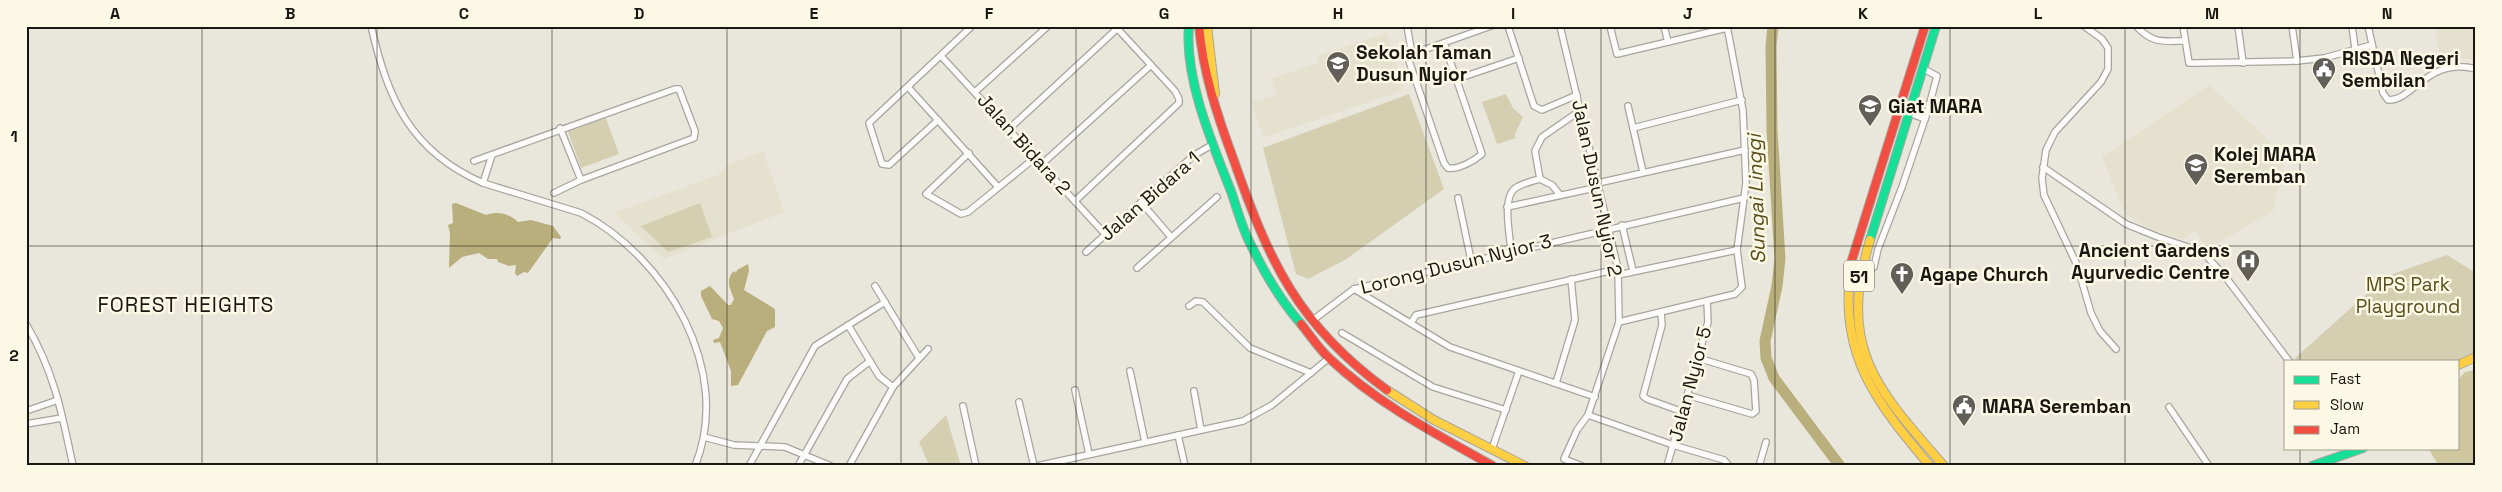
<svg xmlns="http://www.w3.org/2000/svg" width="2502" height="492" font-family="'Space Grotesk',sans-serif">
<rect width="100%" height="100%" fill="#e9e6dc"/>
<g fill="#e4e1ce">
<polygon points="2434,26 2476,26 2476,60 2440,56"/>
<polygon points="1387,33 1404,90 1264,137 1251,102 1277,95 1271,79 1319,62 1318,56"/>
<polygon points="2209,85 2265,137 2284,161 2273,211 2208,249 2195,230 2183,240 2151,229 2126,215 2102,157"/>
<polygon points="763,151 784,212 664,259 614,213 718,175 727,165"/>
</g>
<g fill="#d5cfb1">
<polygon points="1409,94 1444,189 1345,260 1308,279 1296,274 1263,148"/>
<polygon points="1506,94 1513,108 1523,117 1515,134 1516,138 1497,144 1482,102"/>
<polygon points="604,113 619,154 581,168 566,126"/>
<polygon points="700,203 712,237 668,252 641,226"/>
<polygon points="2447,255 2476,273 2476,353 2457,361 2298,361 2295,358 2387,276"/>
<polygon points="946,415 961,466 926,466 928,463 919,442"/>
</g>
<polygon fill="#cfc79d" points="2476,370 2476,466 2439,466 2428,448 2458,448 2458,380 2465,372"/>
<g fill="#b9af7d">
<path d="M 456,203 L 486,215 C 498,211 508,213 518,222 L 531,220 L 553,226 L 561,237 L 560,239 L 553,238 L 528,273 L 524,272 L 517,276 L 515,273 L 516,265 L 509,266 L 498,262 L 497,259 L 488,259 L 479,253 L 462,257 L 449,268 L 450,233 L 448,225 L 453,223 L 452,204 Z"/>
<path d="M 748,264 L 749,271 L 744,290 L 775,309 L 775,327 L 767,331 L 738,385 L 731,386 L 731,371 L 720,342 L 714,343 L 713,340 L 719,338 L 723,328 L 719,321 L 712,319 L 701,296 L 701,291 L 710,286 L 728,305 L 731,305 L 734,299 C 730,289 725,279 734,271 L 736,273 L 737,270 Z"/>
</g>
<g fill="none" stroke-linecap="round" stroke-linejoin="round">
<polyline stroke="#b9af7d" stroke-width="11" points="1773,26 1771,46 1772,130 1780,259 1777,286 1765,341 1766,358 1774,378 1840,466"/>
<g stroke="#a8a59e" stroke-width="8">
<g id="street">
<path d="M 371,26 C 388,99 410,151 483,183 L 581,213 C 666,257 734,370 695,466"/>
<polyline points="1407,26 1412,54"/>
<polyline points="1508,26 1534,106 1542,110 1577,95"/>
<polyline points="1560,26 1618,269 1619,322 1588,415 1577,430 1564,459 1582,466"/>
<polyline points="1610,26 1617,54 1727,28"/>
<polyline points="1664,26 1668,42"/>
<polyline points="2084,26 2102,39 2108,48 2108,69 2101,82 2055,132 2046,150 2042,178 2044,195 2077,265 2091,313 2100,331 2116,349"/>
<path d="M 2136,26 C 2153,44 2162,41 2185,41"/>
<polyline points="2183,26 2189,63 2196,63 2297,61 2324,58 2372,45"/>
<polyline points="2238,26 2243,63"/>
<polyline points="2292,26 2297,61"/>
<polyline points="2352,26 2355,48"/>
<path d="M 2368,26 L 2383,93 L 2388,100 C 2412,102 2428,56 2476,69"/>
<path d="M 1444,43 L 1482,154 C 1474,161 1458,170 1448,168 L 1444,163 L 1407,55 L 1412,54 L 1491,26"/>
<polyline points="941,56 1105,234"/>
<polyline points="1457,79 1519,58"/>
<polyline points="908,87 998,187"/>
<polyline points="976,91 1048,26"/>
<polyline points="1628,106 1643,172"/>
<polyline points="1909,113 1925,119"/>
<polyline points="938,120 889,165 882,164 869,123 972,26"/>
<polyline points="560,128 581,180"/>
<polyline points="1010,128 1120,26"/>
<polyline points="1633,128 1742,100"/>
<polyline points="969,153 926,194 961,214 968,212 1036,157"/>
<polyline points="474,161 675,89 679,89 695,131 694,138 581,180 554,193"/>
<polyline points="1042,164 1151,65"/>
<polyline points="2043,167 2126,224 2158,237 2203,252 2227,279 2289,361"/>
<polyline points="1540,179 1535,151 1542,137 1581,110"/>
<polyline points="1540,179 1552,185 1560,195"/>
<polyline points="483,183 492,155"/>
<polyline points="1598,183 1745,150"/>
<polyline points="1458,198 1471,260"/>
<polyline points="1075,201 1179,103 1179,99 1175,91 1115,26"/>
<polyline points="1141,202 1171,237"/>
<polyline points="1507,207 1599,187"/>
<polyline points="1622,225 1633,271"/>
<path d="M 1511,250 C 1510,235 1501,195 1517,187 C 1524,183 1532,181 1540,179"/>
<polyline points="1086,252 1193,156 1210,146 1215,150"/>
<polyline points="1874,267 1878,249 1902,187 1928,110 1937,76 1922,68"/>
<polyline points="1137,268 1217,197"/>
<polyline points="1618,275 1737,250"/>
<polyline points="875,286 919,358"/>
<polyline points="1354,289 1450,347 1595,397"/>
<polyline points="1189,306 1196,301 1203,302 1250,348 1311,373"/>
<polyline points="1661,312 1662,325 1643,396 1647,399 1683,412"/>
<polyline points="1313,320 1354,289 1744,198"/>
<polyline points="1619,322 1735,294 1742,287 1737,250 1746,183 1743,111 1727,26"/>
<polyline points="1411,323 1416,315 1618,269"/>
<path d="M 26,324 C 54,371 62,413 73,466"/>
<polyline points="848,325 879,376 893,387"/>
<polyline points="1342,333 1433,387 1506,410"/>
<polyline points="1130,371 1145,442"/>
<polyline points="1556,383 1575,320 1571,279"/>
<polyline points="1075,390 1089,454"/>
<polyline points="1194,391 1201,430"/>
<polyline points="1687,395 1752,414 1756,411 1754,380 1751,374 1698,358"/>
<polyline points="1019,402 1034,466"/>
<polyline points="963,406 976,466"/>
<polyline points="2169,407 2209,466"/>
<polyline points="26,411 58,400"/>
<polyline points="1588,415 1673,445 1724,460 1729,466"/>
<polyline points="26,424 62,418"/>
<polyline points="1178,435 1185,466"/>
<polyline points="704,437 734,445 785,447 831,466"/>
<polyline points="1492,449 1519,371"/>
<polyline points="749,466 815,346 885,302"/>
<polyline points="798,466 847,379 870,361"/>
<polyline points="849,466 893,387 928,349"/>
<polyline points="1037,466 1243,421 1272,405 1329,358"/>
<polyline points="1667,466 1708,322 1707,301"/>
<polyline points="1759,466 1766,442"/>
</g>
</g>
<g stroke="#a8a59e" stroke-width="10">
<g id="fast">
<path d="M 1189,26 C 1184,79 1213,145 1232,194 C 1238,212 1243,231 1252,247 C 1265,274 1281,301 1301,324"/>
<polyline points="1870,240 1936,26"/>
<polyline points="2312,466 2363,448"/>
</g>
</g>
<g stroke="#a8a59e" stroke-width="10">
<g id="slow">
<polyline points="1207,26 1215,94"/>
<path d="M 1870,240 C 1837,348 1876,388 1944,466"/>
<path d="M 1850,275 C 1840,359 1879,405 1930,466"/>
<polyline points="2458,365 2476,357"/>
<polyline points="1387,390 1434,420 1525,466"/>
</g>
</g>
<g stroke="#a8a59e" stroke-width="10">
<g id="jam">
<path d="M 1199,26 C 1203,72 1217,115 1233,158 C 1268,259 1297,325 1387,390"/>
<polyline points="1850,275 1851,263 1925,26"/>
<path d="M 1301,324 C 1310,335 1319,349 1330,359 C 1378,404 1436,434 1493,466"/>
</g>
</g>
<use href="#street" stroke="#fcfbfa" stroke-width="5.5"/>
<use href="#fast" stroke="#16e098" stroke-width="8"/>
<use href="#slow" stroke="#ffcf43" stroke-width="8"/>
<use href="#jam" stroke="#f24e42" stroke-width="8"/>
</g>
<path fill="none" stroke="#191711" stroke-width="1" stroke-opacity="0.55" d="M 202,26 L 202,466M 377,26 L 377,466M 552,26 L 552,466M 727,26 L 727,466M 901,26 L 901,466M 1076,26 L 1076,466M 1251,26 L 1251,466M 1426,26 L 1426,466M 1601,26 L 1601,466M 1775,26 L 1775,466M 1950,26 L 1950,466M 2125,26 L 2125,466M 2300,26 L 2300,361M 26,246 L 2476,246M 2300,448 L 2300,466"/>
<defs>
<g id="school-pin" transform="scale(1.25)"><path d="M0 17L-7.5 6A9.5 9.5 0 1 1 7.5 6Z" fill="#625f58" stroke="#fbf8e5"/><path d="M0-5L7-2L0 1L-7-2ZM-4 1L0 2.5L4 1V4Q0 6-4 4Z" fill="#fff"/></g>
<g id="civic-pin" transform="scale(1.25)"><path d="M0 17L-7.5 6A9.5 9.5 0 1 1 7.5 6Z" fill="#625f58" stroke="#fbf8e5"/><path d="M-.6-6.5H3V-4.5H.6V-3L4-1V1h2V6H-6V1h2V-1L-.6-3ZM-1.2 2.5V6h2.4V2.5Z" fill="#fff"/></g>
<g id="university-pin" transform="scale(1.25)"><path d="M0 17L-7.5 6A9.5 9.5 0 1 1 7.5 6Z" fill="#625f58" stroke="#fbf8e5"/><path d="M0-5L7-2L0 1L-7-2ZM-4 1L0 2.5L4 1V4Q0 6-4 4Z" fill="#fff"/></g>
<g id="hospital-pin" transform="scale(1.25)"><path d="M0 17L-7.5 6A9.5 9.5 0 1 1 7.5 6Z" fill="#625f58" stroke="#fbf8e5"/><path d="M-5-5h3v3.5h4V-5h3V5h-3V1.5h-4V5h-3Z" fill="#fff"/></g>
<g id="church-pin" transform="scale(1.25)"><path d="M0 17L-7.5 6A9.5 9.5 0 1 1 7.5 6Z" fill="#625f58" stroke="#fbf8e5"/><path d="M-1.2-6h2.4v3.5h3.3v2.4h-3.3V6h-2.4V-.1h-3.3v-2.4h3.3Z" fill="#fff"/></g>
</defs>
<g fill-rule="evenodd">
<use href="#school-pin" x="1338" y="63"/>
<use href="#civic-pin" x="2324" y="69"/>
<use href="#university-pin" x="1870" y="106"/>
<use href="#university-pin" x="2196" y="165"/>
<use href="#hospital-pin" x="2248" y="261"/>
<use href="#church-pin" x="1902" y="274"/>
<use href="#civic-pin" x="1964" y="406"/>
</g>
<g text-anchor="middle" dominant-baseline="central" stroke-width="5" stroke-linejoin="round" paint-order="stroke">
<rect fill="#fbf8e5" stroke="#5d5a51" stroke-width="1" x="1844" y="260.5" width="30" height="31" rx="4"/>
<g font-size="18" font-weight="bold" fill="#191711">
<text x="1859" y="276">51</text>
</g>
<g font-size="19" font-weight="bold" fill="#191711" stroke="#fbf8e5" text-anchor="start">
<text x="1356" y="52">Sekolah Taman<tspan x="1356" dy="22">Dusun Nyior</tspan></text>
<text x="2342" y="58">RISDA Negeri<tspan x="2342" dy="22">Sembilan</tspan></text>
<text x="1888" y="106">Giat MARA</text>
<text x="2214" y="154">Kolej MARA<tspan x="2214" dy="22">Seremban</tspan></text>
<text x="2230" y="250" text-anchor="end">Ancient Gardens<tspan x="2230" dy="22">Ayurvedic Centre</tspan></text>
<text x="1920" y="274">Agape Church</text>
<text x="1982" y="406">MARA Seremban</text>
</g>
<g font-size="19" fill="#191711" stroke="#fbf8e5">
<text transform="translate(1024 144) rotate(48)">Jalan Bidara 2</text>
<text transform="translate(1597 188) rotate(78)">Jalan Dusun Nyior 2</text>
<text transform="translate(1150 196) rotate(-41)">Jalan Bidara 1</text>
<text transform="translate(1456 264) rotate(-14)">Lorong Dusun Nyior 3</text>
<text transform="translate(1690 384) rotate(-75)">Jalan Nyior 5</text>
</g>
<g font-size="19" fill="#594f1c" stroke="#fbf8e5">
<text x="2408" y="284">MPS Park<tspan x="2408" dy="22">Playground</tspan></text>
</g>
<g font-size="20" font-style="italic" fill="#564d19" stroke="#fbf8e5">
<text transform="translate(1756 199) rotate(-92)">Sungai Linggi</text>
</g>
<g font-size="21" letter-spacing="1" fill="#191711" stroke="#fbf8e5">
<text x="186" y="304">FOREST HEIGHTS</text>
</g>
</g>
<rect width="2502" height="492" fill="none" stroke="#fbf8e5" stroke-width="55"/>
<rect x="2284" y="360" width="175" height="90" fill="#fbf8e5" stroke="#a19e90"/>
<rect x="2294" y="376" width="25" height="8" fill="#16e098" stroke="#a19e90"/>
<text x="2330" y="384" font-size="15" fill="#191711">Fast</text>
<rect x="2294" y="401" width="25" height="8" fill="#ffcf43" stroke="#a19e90"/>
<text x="2330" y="410" font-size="15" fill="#191711">Slow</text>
<rect x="2294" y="426" width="25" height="8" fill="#f24e42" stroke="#a19e90"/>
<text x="2330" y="434" font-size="15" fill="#191711">Jam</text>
<rect x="28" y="28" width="2446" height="436" fill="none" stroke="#191711" stroke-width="2"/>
<g font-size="16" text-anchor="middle" font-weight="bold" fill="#191711">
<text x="115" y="19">A</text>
<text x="290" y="19">B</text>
<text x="464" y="19">C</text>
<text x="639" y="19">D</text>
<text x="814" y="19">E</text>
<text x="989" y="19">F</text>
<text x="1164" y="19">G</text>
<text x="1338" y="19">H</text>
<text x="1513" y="19">I</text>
<text x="1688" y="19">J</text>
<text x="1863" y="19">K</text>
<text x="2038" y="19">L</text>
<text x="2212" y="19">M</text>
<text x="2387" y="19">N</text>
<text x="14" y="142">1</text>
<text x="14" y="361">2</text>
</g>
</svg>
